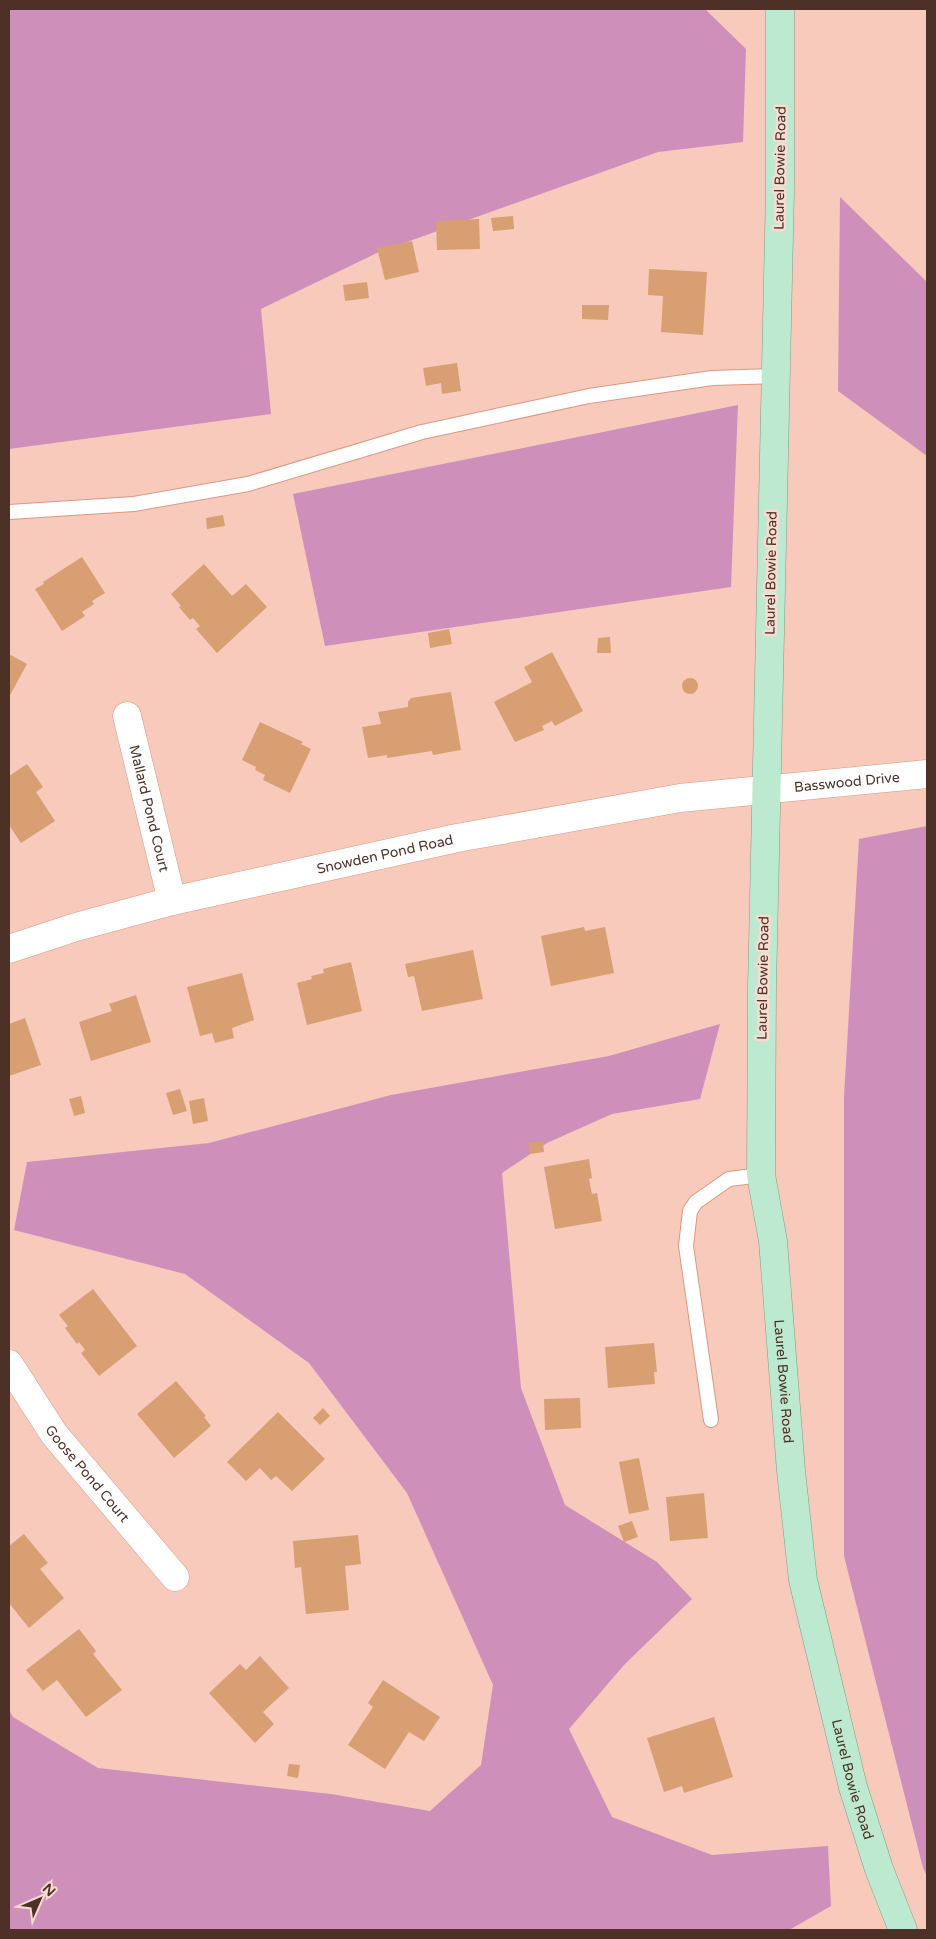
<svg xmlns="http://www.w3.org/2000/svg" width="936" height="1939" font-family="'Varela Round',sans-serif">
<rect width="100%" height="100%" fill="#f7cabc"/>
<g fill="#ce90bb">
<polygon points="9,9 705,9 746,49 743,142 658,152 379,252 261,309 271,414 9,449"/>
<polygon points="840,197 927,282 927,456 838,391"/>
<polygon points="738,405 731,587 325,646 293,494"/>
<polygon points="927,826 927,1876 923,1868 844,1556 844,1097 859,839"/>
<polygon points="720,1024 700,1099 612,1114 547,1143 502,1173 521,1388 565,1505 657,1562 692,1599 624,1665 569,1729 612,1817 712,1855 828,1846 831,1906 789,1930 9,1930 9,1710 13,1717 98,1768 331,1794 430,1811 481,1765 493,1685 407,1493 309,1363 185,1274 14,1230 27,1162 209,1143 391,1095 609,1056"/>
</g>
<g fill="#d89f72">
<polygon points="513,216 514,229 493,231 491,218"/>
<polygon points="479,219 480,249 437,250 436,221"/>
<polygon points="412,241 419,272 385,280 377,248"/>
<polygon points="649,269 707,272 703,335 661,332 663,296 648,295"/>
<polygon points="367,282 369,298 345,301 343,285"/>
<polygon points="582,305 609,305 608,320 582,319"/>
<polygon points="457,363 461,391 442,394 441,383 426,386 423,368"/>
<polygon points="223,515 225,526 207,529 206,518"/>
<polygon points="82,557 105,593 92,601 94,604 82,612 85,616 62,631 35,589 44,584 43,582"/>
<polygon points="204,564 232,596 246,584 267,607 217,653 196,629 200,626 193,618 190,620 179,607 181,606 171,594"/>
<polygon points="449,629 452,644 430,648 428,633"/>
<polygon points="610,637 611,653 597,653 598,638"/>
<polygon points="552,652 583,711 555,726 552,721 542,726 544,730 515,742 494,702 532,682 524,667"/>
<polygon points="9,654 27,664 9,697"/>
<circle cx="690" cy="686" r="8"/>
<polygon points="451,692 461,750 433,755 432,751 387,758 387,755 368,758 362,727 381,724 378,712 408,707 408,702 411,698"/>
<polygon points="260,722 303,742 301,744 311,749 290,793 263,780 265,775 255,770 256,767 242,760"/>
<polygon points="27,764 43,787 36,792 55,821 21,843 9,825 9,776"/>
<polygon points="584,927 585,931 605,927 614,973 551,986 541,936"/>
<polygon points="473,950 483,999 422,1011 414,976 408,977 405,964"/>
<polygon points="351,962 362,1011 307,1025 297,983 312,979 311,976 324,973 323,969"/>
<polygon points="242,973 254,1020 232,1028 234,1038 215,1043 212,1033 200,1036 187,987"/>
<polygon points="136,995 151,1042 91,1061 79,1022 112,1011 109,1004"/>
<polygon points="25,1018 41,1065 9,1076 9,1024"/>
<polygon points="180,1089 187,1111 173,1115 166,1093"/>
<polygon points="81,1096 85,1113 74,1116 69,1099"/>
<polygon points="204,1098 208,1121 193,1124 189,1101"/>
<polygon points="543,1141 544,1152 530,1154 528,1143"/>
<polygon points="589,1159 592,1178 589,1179 592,1194 597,1193 602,1221 555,1229 544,1167"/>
<polygon points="93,1289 137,1346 99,1376 81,1353 85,1350 79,1342 77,1344 65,1328 68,1326 59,1315"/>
<polygon points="654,1343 657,1372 654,1372 655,1384 608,1388 605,1347"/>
<polygon points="176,1381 206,1416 204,1417 211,1426 174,1458 137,1414"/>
<polygon points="580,1398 581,1428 545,1430 544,1399"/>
<polygon points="323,1408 330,1416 320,1425 313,1418"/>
<polygon points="278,1412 325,1459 292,1491 276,1476 271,1480 260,1468 246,1481 227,1462"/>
<polygon points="639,1458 649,1510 629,1514 619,1462"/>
<polygon points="704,1493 708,1538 670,1541 666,1497"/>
<polygon points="632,1521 638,1537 624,1542 618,1526"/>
<polygon points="24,1534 48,1563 40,1569 64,1598 29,1628 9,1603 9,1546"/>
<polygon points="358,1535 361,1564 345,1566 349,1610 306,1614 301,1567 295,1568 293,1541"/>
<polygon points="79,1629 96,1651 93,1654 122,1690 86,1717 57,1680 43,1691 26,1670"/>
<polygon points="260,1656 289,1688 263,1712 274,1724 255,1743 209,1693 240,1664 246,1670"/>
<polygon points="383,1680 440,1717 424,1741 409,1732 385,1769 348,1745 373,1707 368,1703"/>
<polygon points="714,1717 733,1777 684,1793 682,1786 664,1792 647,1738"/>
<polygon points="289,1764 300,1765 298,1778 287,1776"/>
</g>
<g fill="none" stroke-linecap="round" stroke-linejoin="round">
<g stroke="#dd9781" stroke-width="16">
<g id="lane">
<polyline points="9,512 134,504 248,484 422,432 589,396 712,378 776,376"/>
<polyline points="711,1420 686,1246 690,1211 696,1202 729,1179 761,1175"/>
</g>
</g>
<g stroke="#dd9781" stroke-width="29">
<g id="street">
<path id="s1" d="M 127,716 L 172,901"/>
<path id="s2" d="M 9,949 L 76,927 L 172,901 L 457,838 L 680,798 L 927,774"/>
<path id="s3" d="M 9,1364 L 54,1434 L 175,1577"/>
</g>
</g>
<g stroke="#79a081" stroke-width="29">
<g id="primary">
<path id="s4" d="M 780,9 L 780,190 L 762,988 L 761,1175 L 773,1241 L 791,1471 L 803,1580 L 853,1787 L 879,1869 L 903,1930"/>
</g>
</g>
<use href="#lane" stroke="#fff" stroke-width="14"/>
<use href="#street" stroke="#fff" stroke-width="28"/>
<use href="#primary" stroke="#bde9d0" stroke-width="28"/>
</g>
<g text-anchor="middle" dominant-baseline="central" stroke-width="5" stroke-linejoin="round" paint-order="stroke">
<g font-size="14" fill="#4d3127" stroke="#fadbd2">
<text transform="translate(780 168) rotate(-89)">Laurel Bowie Road</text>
<text transform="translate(771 573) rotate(-89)">Laurel Bowie Road</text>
<text stroke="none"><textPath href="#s2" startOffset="856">Basswood Drive</textPath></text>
<text stroke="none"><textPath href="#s1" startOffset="95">Mallard Pond Court</textPath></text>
<text stroke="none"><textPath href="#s2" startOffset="388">Snowden Pond Road</textPath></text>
<text transform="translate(763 978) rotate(-89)">Laurel Bowie Road</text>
<text stroke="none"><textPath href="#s4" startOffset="1374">Laurel Bowie Road</textPath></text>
<text stroke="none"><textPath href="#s3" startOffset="135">Goose Pond Court</textPath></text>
<text stroke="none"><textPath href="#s4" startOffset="1779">Laurel Bowie Road</textPath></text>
</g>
</g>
<rect width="936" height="1939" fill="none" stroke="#4d3127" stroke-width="20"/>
<g transform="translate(40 1899) rotate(45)" stroke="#fadbd2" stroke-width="4" paint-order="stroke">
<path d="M0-4L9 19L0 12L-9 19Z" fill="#4d3127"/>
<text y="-8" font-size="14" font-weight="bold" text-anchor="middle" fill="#4d3127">N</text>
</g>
</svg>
